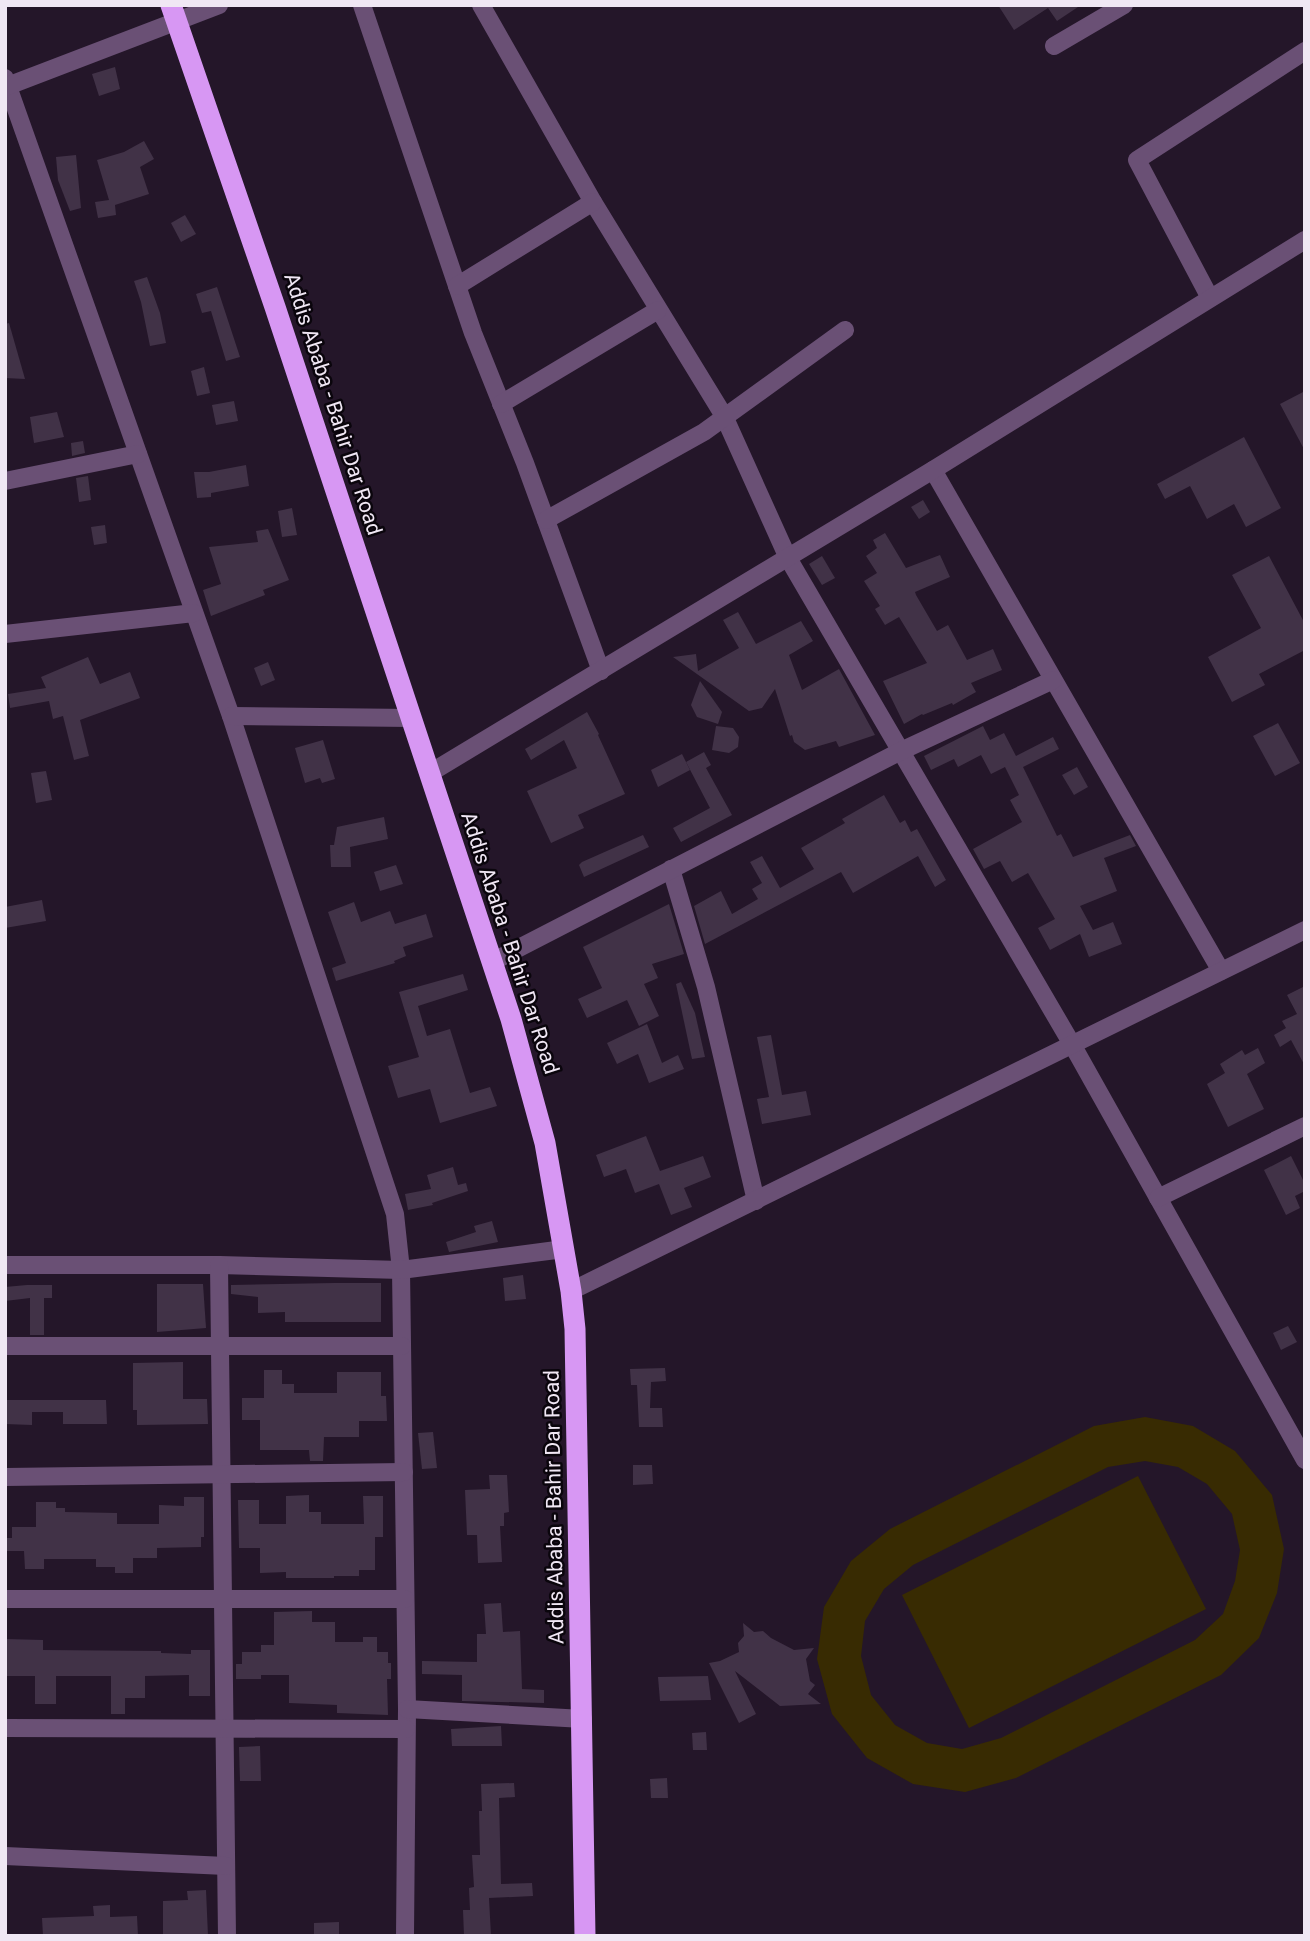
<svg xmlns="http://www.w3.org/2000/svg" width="1310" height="1941" font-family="Roboto,sans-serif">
<rect width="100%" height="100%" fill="#241629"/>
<g fill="#382b02" fill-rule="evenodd">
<path d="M 1145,1417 L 1193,1426 L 1235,1451 L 1272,1495 L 1284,1549 L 1277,1593 L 1259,1638 L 1221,1675 L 1016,1778 L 965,1792 L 913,1784 L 867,1758 L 832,1714 L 817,1659 L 824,1607 L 851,1561 L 890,1529 L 1094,1426 ZM 1145,1461 L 1178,1467 L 1207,1484 L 1232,1514 L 1240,1550 L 1235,1581 L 1223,1614 L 1195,1640 L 1001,1738 L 962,1749 L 927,1743 L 895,1725 L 871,1695 L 861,1656 L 865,1621 L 884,1589 L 913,1565 L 1108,1467 Z"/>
<polygon points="1138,1476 1206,1609 969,1728 902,1595"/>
</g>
<g fill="#413247">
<polygon points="998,5 1081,5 1057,21 1048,8 1014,30"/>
<polygon points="115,67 120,89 99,96 92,74"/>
<polygon points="144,141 154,159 140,167 149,194 115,205 116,215 98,218 95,202 109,200 97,160 124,152"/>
<polygon points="76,155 81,208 70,211 58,180 56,157"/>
<polygon points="185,215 196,234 181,242 171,223"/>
<polygon points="147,277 160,313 166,343 150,346 141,302 134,281"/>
<polygon points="217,287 240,357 226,361 211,311 202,313 196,294"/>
<polygon points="9,323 25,379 5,378 5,324"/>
<polygon points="204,367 210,393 197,396 191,371"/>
<polygon points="1305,391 1305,451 1280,404"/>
<polygon points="234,401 238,421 216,425 212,405"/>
<polygon points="57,412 64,437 34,443 30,417"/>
<polygon points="1244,437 1281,508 1246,527 1234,504 1207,519 1190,486 1165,499 1157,484"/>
<polygon points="83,441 85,453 72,456 71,443"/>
<polygon points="246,465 249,486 211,493 211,497 197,498 194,472 209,472"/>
<polygon points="88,476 91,500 79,502 76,478"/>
<polygon points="923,500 930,512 919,519 911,507"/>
<polygon points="292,508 297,535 282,537 278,511"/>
<polygon points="105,525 107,543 94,545 91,527"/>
<polygon points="268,529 289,580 263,590 265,595 211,616 203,590 221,584 209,547 258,542 256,531"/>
<polygon points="885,533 906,568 940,555 950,577 915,592 916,595 937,631 948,625 967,660 993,649 1002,670 971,683 976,692 953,705 952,703 923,715 922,714 904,724 883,681 927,663 899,617 885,625 875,609 880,606 864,581 877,573 866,556 877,548 873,540"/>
<polygon points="822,556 835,578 822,585 809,564"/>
<polygon points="1269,556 1305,624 1305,650 1259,674 1265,685 1232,702 1208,657 1261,628 1232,575"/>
<polygon points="738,612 756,644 801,621 813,641 789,655 802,690 839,669 875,735 839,747 836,741 805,750 794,742 792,735 790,736 775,689 762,708 749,711 673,657 696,654 698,671 739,648 723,620"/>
<polygon points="88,657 100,684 130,672 140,698 80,720 89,756 74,760 63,716 53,719 49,701 10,708 8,694 46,688 41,677"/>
<polygon points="268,662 275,680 261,686 254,668"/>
<polygon points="700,681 722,712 718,724 697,717 691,705"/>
<polygon points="587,712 599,734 598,735 625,794 578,815 584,828 551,843 527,791 577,768 564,740 531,760 525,749"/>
<polygon points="1278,723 1300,763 1275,776 1253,736"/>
<polygon points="716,726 733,728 739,737 738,747 729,753 712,750"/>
<polygon points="983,726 990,740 1004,733 1016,756 1053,737 1059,749 1023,767 1057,836 1061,834 1073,857 1130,835 1136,846 1104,858 1117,891 1080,906 1093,930 1113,922 1122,944 1089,957 1080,934 1050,950 1038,928 1055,919 1028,873 1012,882 1000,861 984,869 973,849 1022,822 1010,800 1019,795 1005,767 991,774 981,755 958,767 954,759 931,770 924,756"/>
<polygon points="323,740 335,779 322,783 320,778 305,783 295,748"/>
<polygon points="704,752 711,765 706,768 732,815 681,842 673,828 710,808 686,762"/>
<polygon points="682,754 690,770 658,787 651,770"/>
<polygon points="1077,767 1088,787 1074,795 1062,775"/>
<polygon points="46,771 52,800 36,803 31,773"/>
<polygon points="884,795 900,823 905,820 911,832 917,829 946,880 935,887 918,856 853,893 841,872 705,944 694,906 721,891 732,914 758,899 752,889 762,883 750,862 762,856 780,888 814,869 801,848 845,823 842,819"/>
<polygon points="384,817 388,839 350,847 351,867 331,867 330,845 334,845 337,827"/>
<polygon points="643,835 649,847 584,877 579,865 582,862"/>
<polygon points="396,865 403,884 380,891 374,872"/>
<polygon points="42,900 46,921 5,928 5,907"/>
<polygon points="354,902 361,922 390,911 395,924 426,914 433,937 403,947 406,956 394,961 395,963 336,981 332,968 346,963 328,912"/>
<polygon points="669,904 684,954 652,964 658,978 644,984 659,1016 639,1026 627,1000 587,1018 578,999 602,988 583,947"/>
<polygon points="463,974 468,990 418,1006 427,1036 450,1029 470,1093 490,1087 497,1106 440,1123 430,1089 398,1098 388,1066 419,1057 399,992"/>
<polygon points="681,982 695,1013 705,1057 692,1059 676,984"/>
<polygon points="1305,986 1305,1066 1291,1040 1280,1047 1274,1035 1286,1028 1282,1021 1297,1014 1287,995"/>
<polygon points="647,1024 662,1063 678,1055 684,1069 649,1083 638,1054 617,1064 607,1043"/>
<polygon points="771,1035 782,1095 806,1091 811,1115 762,1124 757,1099 769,1097 757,1037"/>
<polygon points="1258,1048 1265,1063 1247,1074 1264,1109 1228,1127 1207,1084 1225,1073 1220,1064 1242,1050 1245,1055"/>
<polygon points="646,1136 660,1171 703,1156 711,1177 684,1188 692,1207 671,1215 659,1184 635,1193 626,1169 604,1177 596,1155"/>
<polygon points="1291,1156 1305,1184 1305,1191 1295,1196 1300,1208 1286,1215 1264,1170"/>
<polygon points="453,1167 458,1185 466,1183 468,1191 432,1203 433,1205 408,1210 405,1194 431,1189 427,1175"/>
<polygon points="492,1221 498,1242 449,1252 446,1242 476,1232 474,1226"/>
<polygon points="523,1275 526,1299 505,1301 503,1278"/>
<polygon points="334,1283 381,1283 381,1322 285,1322 285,1312 258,1313 258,1297 231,1294 231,1285"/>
<polygon points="157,1284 203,1284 206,1328 157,1332"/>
<polygon points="27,1285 52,1285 52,1298 44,1298 44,1335 30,1335 30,1298 5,1301 5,1287"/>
<polygon points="1288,1326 1297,1342 1281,1350 1273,1333"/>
<polygon points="183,1362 183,1399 207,1399 208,1424 137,1425 137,1410 133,1410 133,1363"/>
<polygon points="665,1368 666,1381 651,1382 650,1408 662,1408 663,1427 639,1427 637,1385 631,1385 630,1369"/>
<polygon points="264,1370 282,1370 282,1384 294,1384 294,1393 337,1393 337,1372 381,1372 381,1396 386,1396 387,1421 359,1421 359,1437 324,1437 323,1461 310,1461 309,1450 260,1450 260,1420 242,1420 242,1398 264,1398"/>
<polygon points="5,1400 106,1400 107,1424 63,1424 63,1412 32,1412 32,1425 5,1424"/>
<polygon points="433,1432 437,1468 422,1469 418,1433"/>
<polygon points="633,1465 652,1465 653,1484 633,1485"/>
<polygon points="489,1475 507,1475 509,1512 504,1513 504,1526 500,1526 502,1562 478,1563 477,1535 467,1535 465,1490 490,1489"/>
<polygon points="309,1495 309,1512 321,1512 321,1524 364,1524 363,1496 383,1496 383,1537 375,1537 375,1570 359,1570 359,1576 334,1576 334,1578 286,1578 286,1572 260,1573 260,1548 239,1548 238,1500 259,1500 259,1524 286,1524 286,1496"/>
<polygon points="184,1497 204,1497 204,1537 201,1537 201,1547 157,1548 157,1558 133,1558 133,1573 115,1573 115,1567 96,1567 96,1559 44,1559 44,1569 25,1569 24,1551 7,1551 7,1538 12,1538 12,1527 36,1527 36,1502 56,1502 56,1508 65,1508 65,1512 117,1513 117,1524 159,1524 159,1505 184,1506"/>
<polygon points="501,1603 503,1632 520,1631 522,1689 544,1690 544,1703 462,1701 462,1675 422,1674 422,1661 477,1662 477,1634 486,1634 484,1604"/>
<polygon points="312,1611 312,1622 335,1622 335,1642 363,1642 363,1637 377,1637 377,1652 388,1652 388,1663 391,1663 391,1679 387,1679 388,1715 337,1713 337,1705 289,1703 289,1675 261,1675 261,1679 236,1679 236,1664 242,1664 242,1652 261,1652 261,1645 274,1645 274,1612"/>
<polygon points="743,1623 754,1632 763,1631 771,1638 794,1650 814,1648 806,1659 810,1681 815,1685 808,1694 821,1704 780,1706 735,1671 756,1714 739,1723 709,1663 720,1661 739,1652 738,1643 744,1636"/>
<polygon points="5,1639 43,1640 43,1650 161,1651 161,1653 191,1654 191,1650 210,1650 210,1696 189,1696 189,1675 145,1676 145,1698 125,1698 125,1714 111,1714 111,1676 56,1676 56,1704 35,1704 35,1676 5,1676"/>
<polygon points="708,1676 711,1700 660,1701 658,1677"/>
<polygon points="501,1726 502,1746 452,1746 451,1729"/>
<polygon points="706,1732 707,1750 693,1750 692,1733"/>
<polygon points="260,1746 261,1781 240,1781 239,1747"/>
<polygon points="667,1778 668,1798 651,1798 650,1779"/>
<polygon points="514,1783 515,1797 499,1798 501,1884 532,1883 533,1896 489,1898 491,1936 464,1936 463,1910 470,1910 469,1888 474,1887 472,1855 480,1855 479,1811 482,1811 481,1784"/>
<polygon points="206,1890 208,1936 163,1936 163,1901 188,1900 187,1891"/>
<polygon points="110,1905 110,1917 137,1916 138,1936 43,1936 42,1918 94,1916 93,1906"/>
<polygon points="339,1922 339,1936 314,1936 314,1923"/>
</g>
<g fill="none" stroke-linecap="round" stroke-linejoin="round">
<g stroke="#6a5075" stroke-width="18">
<polyline points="362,5 473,333 525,463 601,671"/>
<polyline points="481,5 593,202 724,416 788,558 1073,1046 1305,1460"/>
<polyline points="1054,46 1124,5"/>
<polyline points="5,78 231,716 395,1214 401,1270 407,1709 405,1936"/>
<polyline points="5,87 219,5"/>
<polyline points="457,286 593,202"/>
<polyline points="1210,298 1137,160 1305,51"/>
<polyline points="501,404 658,310"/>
<polyline points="933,470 1221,971"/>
<polyline points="5,481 138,454"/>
<polyline points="546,520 704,432 845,330"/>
<polyline points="5,634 194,613"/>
<polyline points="231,716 411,718"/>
<polyline points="430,773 933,470 1305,240"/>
<polyline points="671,869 706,987 756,1201"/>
<polyline points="492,962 901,751 1053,680"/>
<polyline points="1158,1198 1305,1126"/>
<polyline points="5,1265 219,1265 401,1270 564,1249"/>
<polyline points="219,1265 227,1936"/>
<polyline points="571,1291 1305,930"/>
<polyline points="5,1346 402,1346"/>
<polyline points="5,1477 404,1472"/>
<polyline points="5,1599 405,1599"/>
<polyline points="407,1709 583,1719"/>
<polyline points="5,1728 406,1729"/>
<polyline points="5,1856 226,1866"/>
</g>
<polyline stroke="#d797f3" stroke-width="21" points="171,5 275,307 511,1019 545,1143 571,1291 575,1329 585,1936"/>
</g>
<g text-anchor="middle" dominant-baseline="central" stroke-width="5" stroke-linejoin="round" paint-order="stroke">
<g font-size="21" fill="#f0e7f4" stroke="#0a050c">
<text transform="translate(333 404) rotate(72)">Addis Ababa - Bahir Dar Road</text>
<text transform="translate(510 943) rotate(72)">Addis Ababa - Bahir Dar Road</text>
<text transform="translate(554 1507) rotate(-91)">Addis Ababa - Bahir Dar Road</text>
</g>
</g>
<rect width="1310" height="1941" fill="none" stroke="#f0e7f4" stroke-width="14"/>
</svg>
